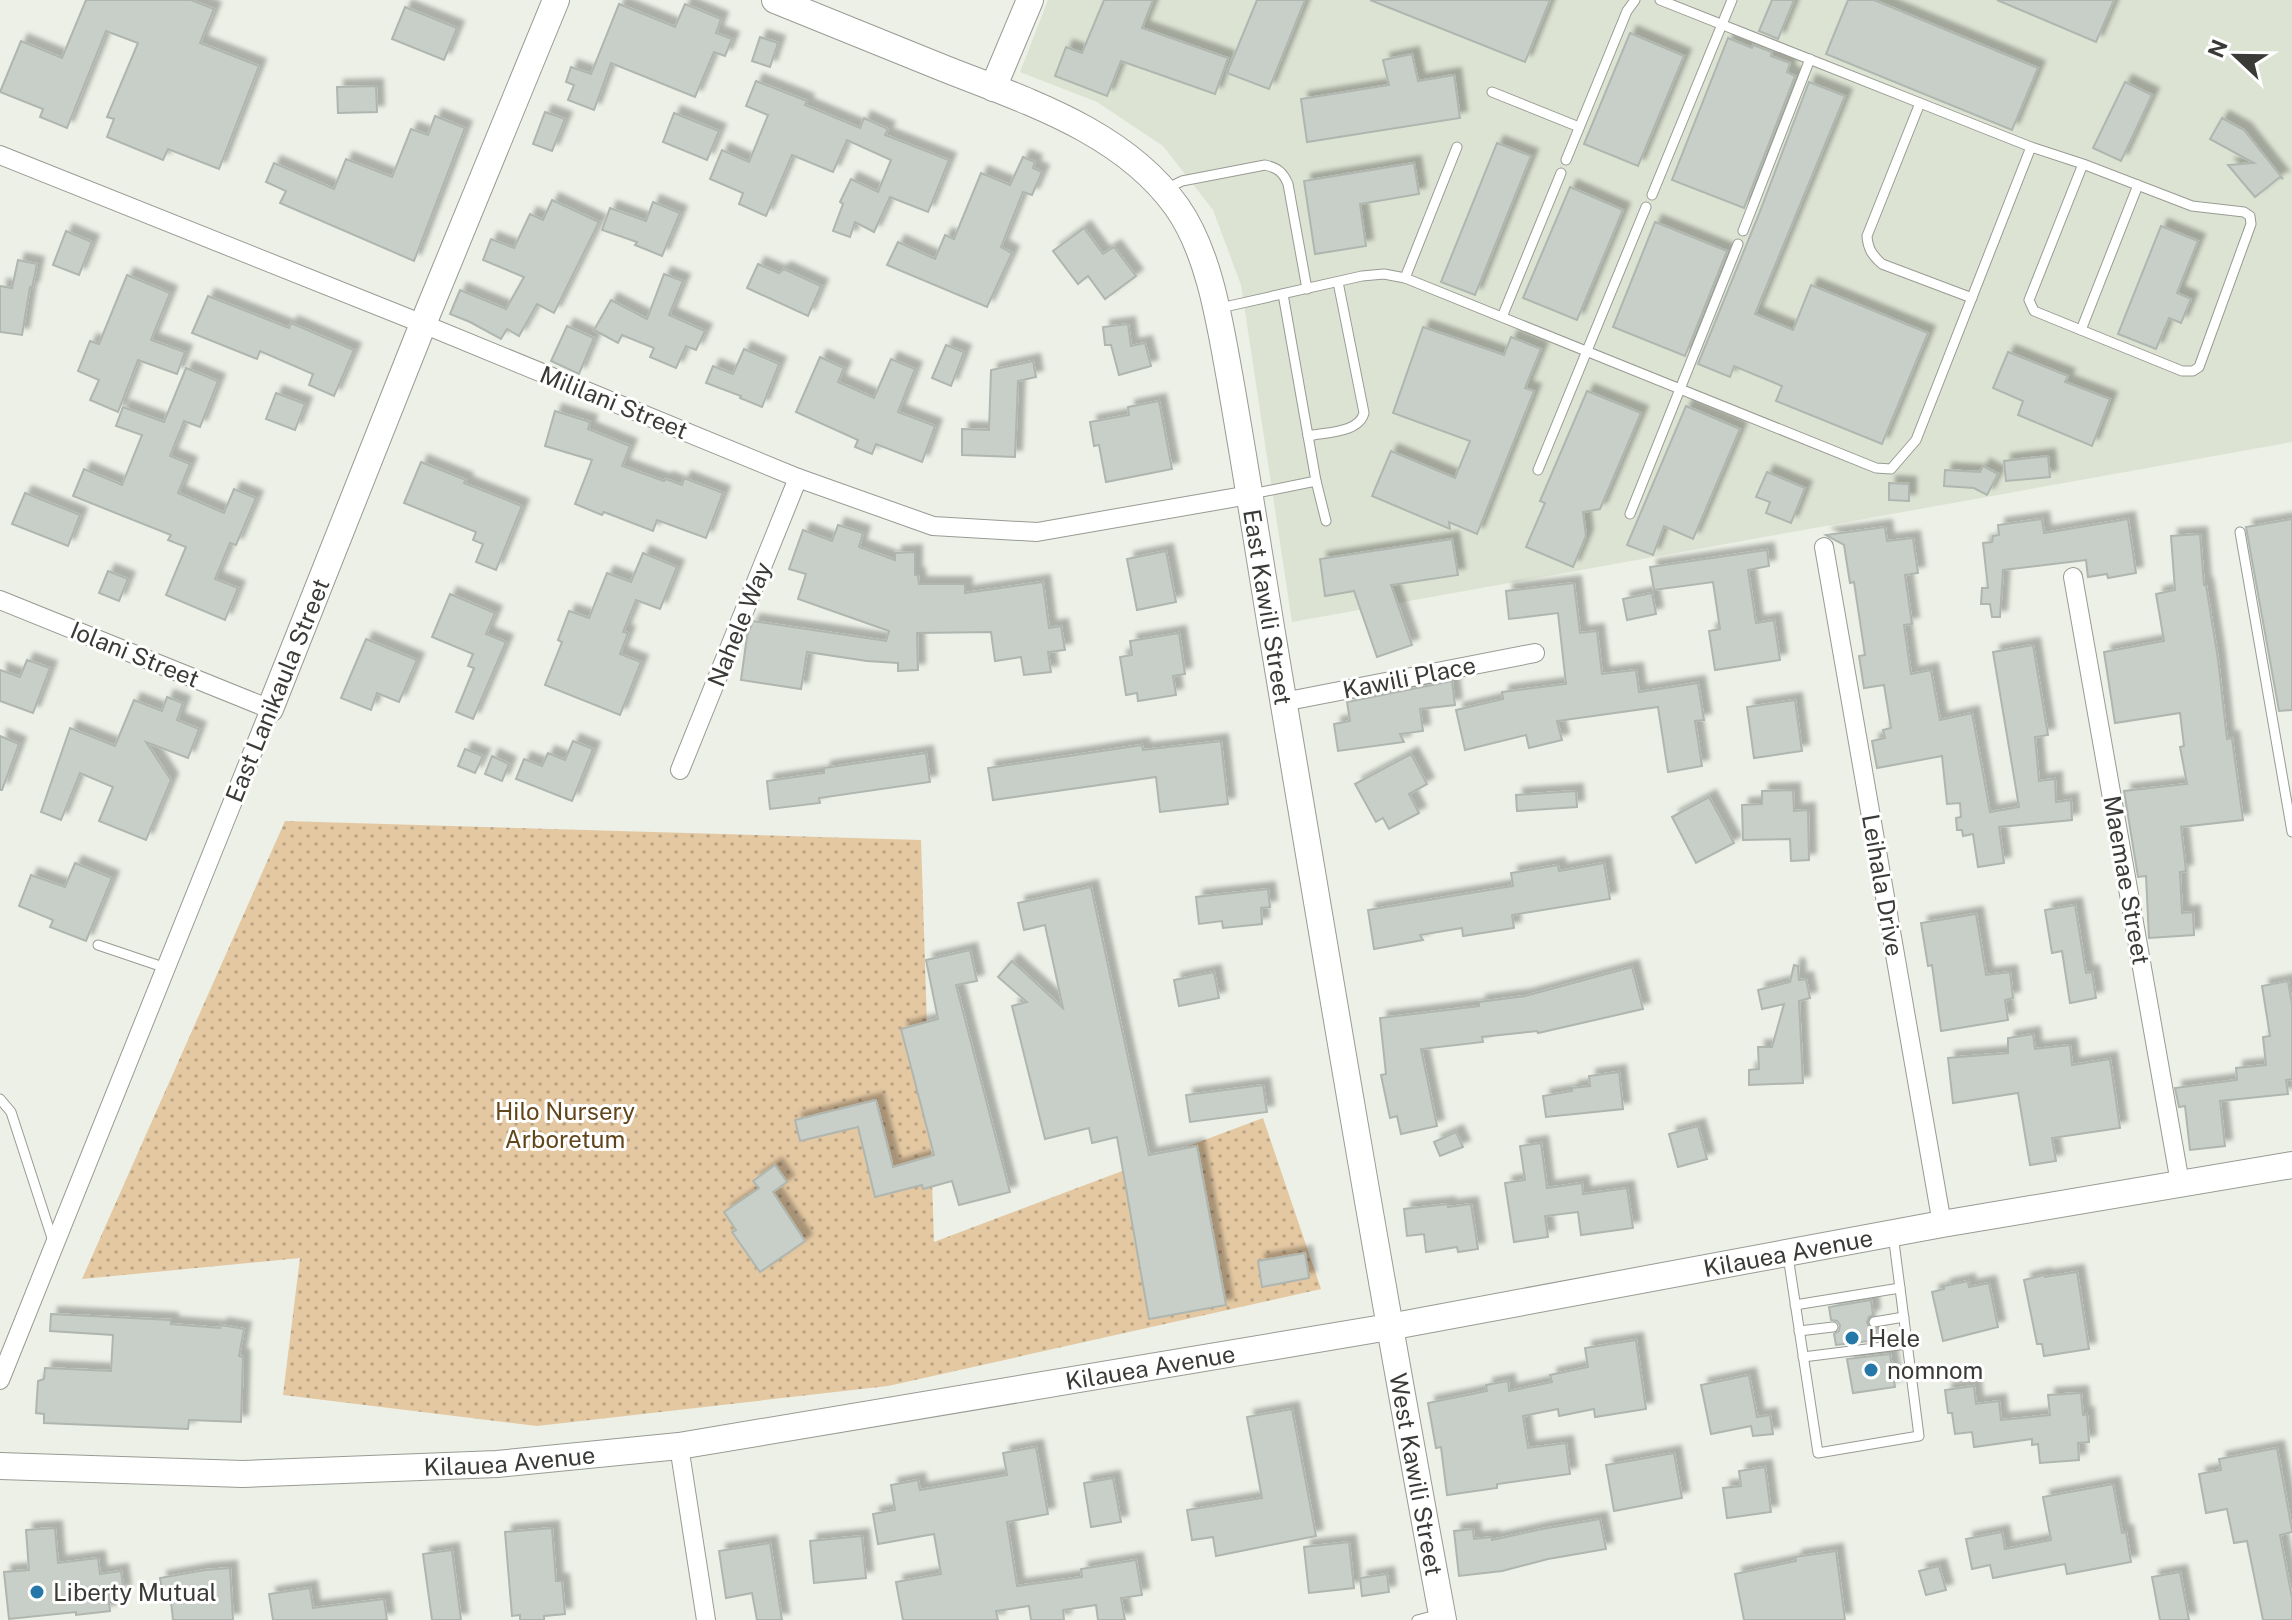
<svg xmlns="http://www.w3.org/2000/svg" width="2292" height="1620" font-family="'Public Sans',sans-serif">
<defs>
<pattern id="garden-dots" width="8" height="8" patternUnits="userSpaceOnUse" patternTransform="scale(2)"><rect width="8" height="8" fill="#e4c8a2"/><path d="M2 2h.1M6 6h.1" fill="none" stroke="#baa485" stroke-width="1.8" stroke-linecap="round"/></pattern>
<filter id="shadow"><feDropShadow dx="7" dy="-7" stdDeviation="2" flood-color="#0004"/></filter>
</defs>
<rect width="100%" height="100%" fill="#ecf0e6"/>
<polygon fill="#dde3d3" points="1048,0 2292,0 2292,442 1292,622 1241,285 1213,210 1163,146 1097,102 1020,72"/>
<polygon fill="url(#garden-dots)" points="285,821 921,840 934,1242 1263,1118 1321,1289 888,1386 537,1426 283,1395 300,1258 82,1279"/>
<g fill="#c8cfc8" stroke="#afb6af" stroke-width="2" filter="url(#shadow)">
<polygon points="86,0 191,0 214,9 200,43 259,66 219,169 168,149 163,160 107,137 114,119 107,117 138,43 106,31 67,128 40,117 43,109 0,92 21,41 62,58"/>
<polygon points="1104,0 1153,0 1142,28 1228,58 1215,94 1121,61 1107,96 1055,76 1066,47 1082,53"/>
<polygon points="1257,0 1305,0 1269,89 1227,73"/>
<polygon points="1370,0 1550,0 1525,62"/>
<polygon points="1772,0 1794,0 1778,39 1759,31"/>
<polygon points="1848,0 1874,0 2038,68 2012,130 1826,54"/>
<polygon points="1997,0 2114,0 2096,42"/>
<polygon points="619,4 675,27 685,4 721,19 716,33 732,39 725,56 714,52 695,97 611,63 594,110 568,100 574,85 566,82 571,67 591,74"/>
<polygon points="405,7 457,28 444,60 392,39"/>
<polygon points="1630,33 1684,56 1638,166 1584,144"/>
<polygon points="760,37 778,43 770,67 752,61"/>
<polygon points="1728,38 1752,48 1753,45 1772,52 1771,56 1790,63 1787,72 1795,76 1744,208 1672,180"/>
<polygon points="1412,54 1418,81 1454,75 1460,118 1307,142 1301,99 1389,85 1383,60"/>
<polygon points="756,81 807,101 805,105 860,128 864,118 888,129 885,135 949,160 928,212 890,197 874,232 855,222 850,237 833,231 843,204 840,202 851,179 878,192 891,160 847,140 833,172 792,155 766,216 739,204 743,193 710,179 722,150 749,162 768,115 746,106"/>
<polygon points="1809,82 1845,96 1755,314 1793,330 1811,285 1928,333 1882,444 1776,401 1782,386 1734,366 1730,377 1698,364 1759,214"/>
<polygon points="2125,82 2152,95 2121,161 2093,148"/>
<polygon points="376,86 377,112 338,113 337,87"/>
<polygon points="545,112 565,119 552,151 533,144"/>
<polygon points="674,113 719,131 707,160 663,142"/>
<polygon points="435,116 465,128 414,261 280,203 286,191 266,182 274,163 334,189 346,159 392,177 411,129 428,135"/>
<polygon points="2222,118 2244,130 2283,179 2280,177 2255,197 2228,165 2254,163 2210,139"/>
<polygon points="1497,143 1531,156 1475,295 1441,282"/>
<polygon points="1023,157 1035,162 1033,168 1042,172 1032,195 1023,192 1001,247 1012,253 987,307 887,265 898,242 935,259 945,235 954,239 981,173 1010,185"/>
<polygon points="1414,163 1419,194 1360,204 1366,246 1315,254 1304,181"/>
<polygon points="1570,187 1623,210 1577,320 1523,298"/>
<polygon points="552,200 599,222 554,313 537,304 519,336 507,329 501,339 470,322 450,314 460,290 506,309 524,277 483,260 491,239 514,248 530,214 543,220"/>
<polygon points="653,202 680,213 662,256 635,245 637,242 602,230 610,208 646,221"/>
<polygon points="1655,222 1727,251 1685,356 1613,327"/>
<polygon points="2161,226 2198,241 2177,293 2191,299 2181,323 2169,318 2156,349 2118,334"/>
<polygon points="1084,228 1103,254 1114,247 1136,276 1105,299 1088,276 1078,284 1053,251"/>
<polygon points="66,231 92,242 79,275 53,265"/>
<polygon points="18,260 37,264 32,288 30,287 22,335 0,332 0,286 12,288"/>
<polygon points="758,264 779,273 784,269 821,286 808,316 747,288"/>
<polygon points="664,274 683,281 669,315 705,331 696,350 686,346 676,368 650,357 654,348 622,335 618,343 594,330 611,300 647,319"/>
<polygon points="127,275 170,293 151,340 185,352 177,374 138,360 118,412 90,400 99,380 78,371 90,341 99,344"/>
<polygon points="208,296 289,328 291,323 354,350 334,396 309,385 313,374 260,351 257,359 192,333"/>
<polygon points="1128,324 1131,346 1145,343 1151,366 1119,375 1111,345 1105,345 1103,327"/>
<polygon points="567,326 594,338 579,374 551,361"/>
<polygon points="1423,327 1504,355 1511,337 1541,349 1525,388 1534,391 1477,534 1449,522 1450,529 1372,496 1391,451 1455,478 1470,441 1393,413"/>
<polygon points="946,345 964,352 951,386 932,378"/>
<polygon points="744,349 779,364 762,407 740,398 741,396 706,383 713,366 733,374"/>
<polygon points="2008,352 2068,376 2065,382 2110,399 2092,446 2018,415 2023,401 1993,388"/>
<polygon points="820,357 844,368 838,382 874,398 891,359 915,369 898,412 935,426 922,462 876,444 872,454 855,447 858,440 796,412"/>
<polygon points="1033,361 1036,377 1018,381 1015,457 962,455 962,429 989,430 991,370"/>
<polygon points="186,368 218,381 200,427 184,421 170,456 190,464 178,493 224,513 234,489 256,498 236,545 230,543 215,579 238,588 225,620 166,595 186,547 168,540 171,535 73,496 84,469 122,485 142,435 116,426 123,407 164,422"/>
<polygon points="1587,391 1641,413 1600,509 1583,512 1586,536 1573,567 1526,547 1545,503 1540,501"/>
<polygon points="276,393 305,404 295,430 266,419"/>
<polygon points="1159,401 1172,469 1106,482 1099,445 1094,446 1090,422 1129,415 1128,407"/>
<polygon points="1686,406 1740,429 1693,539 1664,526 1653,555 1627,545"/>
<polygon points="555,411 590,422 588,429 630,446 622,466 664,481 666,479 682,485 684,478 723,493 706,538 657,520 653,531 604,512 602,515 575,504 592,460 545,446"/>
<polygon points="2048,456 2050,477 2006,481 2004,461"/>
<polygon points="421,462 466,480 464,483 522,506 496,570 476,562 483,544 473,540 476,532 404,503"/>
<polygon points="1983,466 1998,474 1987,495 1974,488 1944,486 1945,470 1980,472"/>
<polygon points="1767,472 1805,488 1791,523 1766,513 1770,502 1756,497"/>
<polygon points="1889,483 1909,484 1909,501 1889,500"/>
<polygon points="25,493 80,515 68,546 12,524"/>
<polygon points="2042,519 2044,533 2128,519 2136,573 2108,578 2107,574 2088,577 2086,560 2003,570 2000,617 1992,617 1990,604 1981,604 1982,588 1988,588 1983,543 1992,542 1993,536 1999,535 1998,525"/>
<polygon points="2292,519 2292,710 2279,711 2246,527"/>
<polygon points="838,525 863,533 859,547 895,560 895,553 915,552 915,575 918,575 919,584 965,584 965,593 1043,582 1049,628 1061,626 1065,650 1048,652 1051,672 1024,675 1021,657 995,661 991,632 917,633 918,670 898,671 898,663 867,661 807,652 801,689 741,680 747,636 753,621 886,641 889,631 798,599 806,574 789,569 803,530 832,541"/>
<polygon points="1885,527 1887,541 1913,538 1918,573 1905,575 1912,624 1904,625 1911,674 1931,670 1940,720 1972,713 1990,812 2019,807 1993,652 2033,645 2048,735 2035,737 2039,781 2055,779 2056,802 2071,800 2072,820 1999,827 2004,863 1978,867 1973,834 1963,836 1962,830 1957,830 1956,818 1961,817 1960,803 1947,804 1942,756 1877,768 1872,741 1885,738 1883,730 1891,728 1884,685 1864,688 1859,656 1865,655 1854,582 1850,583 1844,545 1826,535"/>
<polygon points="2200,534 2204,585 2206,585 2218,659 2227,739 2232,738 2243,820 2181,827 2186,871 2180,872 2182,913 2193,912 2194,935 2149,938 2146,876 2138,877 2124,791 2187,784 2180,747 2184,746 2180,713 2115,723 2104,652 2164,641 2156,594 2175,590 2171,536"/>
<polygon points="1452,539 1458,575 1391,585 1412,645 1377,657 1354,591 1325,596 1320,559"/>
<polygon points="1767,550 1769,566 1748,570 1756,623 1774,620 1780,660 1715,670 1709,631 1720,629 1713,582 1654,590 1650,567"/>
<polygon points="1166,551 1176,602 1137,610 1127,559"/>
<polygon points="643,553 677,567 660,609 636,600 623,632 628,633 620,654 641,662 620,715 545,685 562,642 558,640 569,611 589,618 607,573 631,582"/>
<polygon points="108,571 128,579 119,601 99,593"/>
<polygon points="1574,583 1580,633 1597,631 1602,674 1636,670 1639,692 1698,683 1704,720 1695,721 1702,766 1668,772 1658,707 1557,721 1562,740 1529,748 1526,735 1465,750 1456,710 1503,699 1502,692 1566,684 1558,613 1509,619 1506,591"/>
<polygon points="1652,593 1656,614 1627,620 1623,599"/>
<polygon points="450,594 495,613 486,634 506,642 473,719 456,712 474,668 468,666 473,654 432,637"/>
<polygon points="1179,633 1185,674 1173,676 1176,695 1138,701 1137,693 1126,695 1120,657 1132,655 1130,641"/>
<polygon points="366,639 417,660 399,702 377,693 371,710 341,698"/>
<polygon points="27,660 50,668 33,713 0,701 0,670 20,677"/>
<polygon points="1452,681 1455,705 1420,709 1423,731 1400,734 1404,742 1338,751 1334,724 1350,721 1347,702"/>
<polygon points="167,697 183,703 177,720 199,729 188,758 146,742 171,780 146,840 99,821 113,787 80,773 61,820 41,812 70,728 115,746 134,700 162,711"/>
<polygon points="1795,700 1802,751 1754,758 1747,707"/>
<polygon points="0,736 19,744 2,790 0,790"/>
<polygon points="573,741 593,749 572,801 516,779 524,759 542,766 548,753 565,760"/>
<polygon points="1221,741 1228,804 1160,812 1156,777 993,800 988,768 1142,745 1143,750"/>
<polygon points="465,749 483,756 475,773 458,766"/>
<polygon points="926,753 930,782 819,798 820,803 770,809 767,781 824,773 824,768"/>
<polygon points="1411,754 1427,784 1409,794 1419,813 1389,829 1383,818 1376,822 1355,784"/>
<polygon points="492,756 509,764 502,781 485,774"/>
<polygon points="1793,790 1794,811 1808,810 1809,860 1791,861 1790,839 1743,840 1742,805 1762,804 1762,791"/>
<polygon points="1576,791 1577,807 1517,811 1516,795"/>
<polygon points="1709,797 1734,843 1696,863 1672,817"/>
<polygon points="75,863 112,878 86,941 50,927 53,920 19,906 31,875 65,887"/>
<polygon points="1604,863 1610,899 1512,915 1514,928 1463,936 1462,928 1420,935 1423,940 1374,949 1368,910 1513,886 1511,873 1558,865 1559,871"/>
<polygon points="1091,887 1149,1155 1197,1146 1226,1305 1149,1319 1117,1137 1092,1143 1089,1128 1045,1139 1012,1006 1027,1002 998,977 1012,961 1063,1008 1045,925 1024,930 1018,903"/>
<polygon points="1268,889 1270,907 1261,908 1262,924 1223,928 1222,921 1199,924 1196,897"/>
<polygon points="2075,905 2086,973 2092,972 2096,998 2070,1003 2062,951 2052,953 2045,910"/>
<polygon points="1976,914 1986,975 2010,972 2013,998 2005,1000 2008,1020 1941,1031 1932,965 1928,966 1921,923"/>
<polygon points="970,950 977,981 956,985 1010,1192 959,1205 952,1181 923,1189 922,1185 875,1197 858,1127 800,1141 795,1120 876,1100 893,1167 934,1155 901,1029 938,1019 926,960"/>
<polygon points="1794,965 1798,966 1799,980 1806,979 1810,998 1799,1001 1803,1083 1749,1085 1749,1070 1759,1069 1758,1047 1772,1047 1784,1004 1762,1009 1758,990 1790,982"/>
<polygon points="1632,967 1643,1009 1538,1033 1537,1031 1482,1037 1483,1042 1421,1049 1437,1126 1401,1134 1397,1116 1390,1118 1381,1075 1386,1074 1380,1018 1479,1006 1479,1002 1525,996"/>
<polygon points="1214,972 1219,998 1179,1006 1174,980"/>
<polygon points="2288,981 2292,1004 2292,1079 2286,1080 2288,1094 2220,1101 2225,1146 2190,1150 2185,1106 2179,1107 2175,1088 2237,1080 2236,1068 2266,1065 2263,1037 2270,1036 2262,986"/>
<polygon points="2033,1034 2035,1049 2070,1045 2072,1065 2110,1059 2120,1128 2052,1138 2056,1161 2030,1165 2018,1093 1953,1103 1948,1058 2008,1053 2008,1038"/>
<polygon points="1619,1072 1623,1109 1546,1117 1543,1096 1572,1091 1572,1088 1590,1086 1589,1076"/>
<polygon points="1263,1085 1267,1112 1190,1122 1186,1095"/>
<polygon points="1698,1126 1707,1159 1678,1167 1669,1134"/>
<polygon points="1456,1132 1463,1147 1440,1156 1434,1142"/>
<polygon points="1541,1143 1547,1188 1582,1183 1583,1194 1627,1188 1633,1228 1581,1235 1578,1212 1545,1216 1548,1237 1514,1242 1505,1183 1525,1180 1520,1146"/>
<polygon points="775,1165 787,1182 773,1192 805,1241 760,1272 732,1232 736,1230 724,1212 759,1188 753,1181"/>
<polygon points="1448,1204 1448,1207 1471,1204 1478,1249 1458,1252 1457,1247 1426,1252 1424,1234 1407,1236 1404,1209"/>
<polygon points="1305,1253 1309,1278 1262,1287 1258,1261"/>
<polygon points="2077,1272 2089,1349 2044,1356 2042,1344 2037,1344 2024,1280 2044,1275 2045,1277"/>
<polygon points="1968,1281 1969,1287 1989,1283 1998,1327 1943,1341 1932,1292 1944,1289 1944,1286"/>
<polygon points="1871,1300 1873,1315 1869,1317 1867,1322 1869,1327 1876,1329 1877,1340 1836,1345 1834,1334 1839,1331 1840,1325 1837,1321 1831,1320 1829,1307"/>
<polygon points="51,1314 171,1320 171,1324 220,1328 221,1325 244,1329 239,1356 243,1357 241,1422 189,1420 188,1429 44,1423 44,1414 36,1413 38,1381 44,1379 45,1368 111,1371 113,1335 50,1331"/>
<polygon points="1636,1340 1646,1409 1595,1417 1594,1409 1559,1416 1558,1409 1523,1416 1528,1448 1566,1443 1570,1474 1497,1484 1497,1488 1447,1495 1441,1447 1436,1448 1428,1403 1487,1391 1486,1385 1508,1381 1509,1391 1552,1382 1550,1375 1588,1367 1585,1348"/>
<polygon points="1890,1354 1895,1387 1853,1393 1847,1359"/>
<polygon points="1749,1375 1757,1417 1770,1415 1773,1434 1753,1436 1751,1426 1711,1434 1701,1385"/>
<polygon points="1974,1386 1976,1404 1999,1401 2001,1420 2050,1415 2048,1395 2081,1393 2083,1415 2087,1414 2089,1442 2078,1443 2079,1460 2040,1463 2038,1444 2032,1445 2032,1439 1974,1447 1972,1432 1955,1434 1952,1413 1948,1413 1945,1390"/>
<polygon points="1292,1409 1316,1536 1216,1556 1213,1537 1192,1540 1187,1510 1262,1498 1247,1417"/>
<polygon points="1036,1447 1048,1514 1007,1522 1017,1586 1082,1577 1081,1569 1136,1560 1142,1595 1121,1598 1125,1620 1098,1620 1096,1605 1063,1610 1064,1620 1031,1620 1029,1606 996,1611 998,1620 903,1620 896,1582 941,1574 934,1534 878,1544 873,1514 895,1510 891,1485 918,1480 920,1490 1007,1475 1003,1453"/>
<polygon points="2277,1448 2292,1530 2292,1532 2280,1535 2292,1598 2292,1620 2263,1620 2247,1541 2234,1543 2227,1509 2206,1513 2199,1474 2221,1470 2219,1459"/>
<polygon points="1674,1453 1682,1498 1614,1511 1606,1465"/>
<polygon points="1765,1467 1771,1512 1727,1518 1723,1488 1741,1486 1739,1471"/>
<polygon points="1113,1478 1121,1522 1091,1527 1084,1483"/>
<polygon points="2113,1484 2122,1533 2126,1532 2131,1562 2067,1574 2065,1564 1993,1578 1990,1565 1972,1569 1966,1539 2002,1532 2005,1549 2051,1540 2043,1497"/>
<polygon points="1600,1519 1606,1549 1548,1559 1502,1571 1459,1576 1454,1531 1473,1529 1474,1539 1492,1537 1492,1540 1542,1529"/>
<polygon points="55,1528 58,1563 98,1558 100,1574 121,1571 124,1592 108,1594 110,1611 76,1615 76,1612 9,1619 4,1572 29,1570 26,1530"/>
<polygon points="552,1528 556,1581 562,1581 565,1614 544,1616 544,1620 520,1620 520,1615 512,1616 505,1532"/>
<polygon points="862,1536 866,1578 814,1583 810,1541"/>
<polygon points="1349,1542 1354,1588 1309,1593 1304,1547"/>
<polygon points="770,1543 782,1620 757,1620 752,1593 726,1598 719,1551"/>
<polygon points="452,1550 461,1620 432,1620 423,1554"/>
<polygon points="1836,1551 1845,1620 1744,1620 1735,1574 1796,1561 1795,1557"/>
<polygon points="1939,1566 1946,1590 1926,1595 1919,1571"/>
<polygon points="230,1568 233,1620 173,1620 171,1601 164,1603 160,1578 205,1570"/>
<polygon points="2180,1572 2189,1620 2160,1620 2152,1577"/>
<polygon points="1387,1574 1389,1592 1362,1596 1360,1578"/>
<polygon points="310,1588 313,1608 384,1599 387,1620 273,1620 269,1594"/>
</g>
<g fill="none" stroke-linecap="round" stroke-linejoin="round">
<g stroke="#989b93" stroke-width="11">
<g id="lane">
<polyline points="1660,0 1920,103"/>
<polyline points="1492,92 1579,127"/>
<polyline points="1566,160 1627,11 1635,0"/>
<path d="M 1166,189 L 1182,181 L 1265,165 C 1278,168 1283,172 1288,184 L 1307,289"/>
<polyline points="1652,195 1732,0"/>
<polyline points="1743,231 1810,59"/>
<polyline points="1405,278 1457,147"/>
<polyline points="1283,294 1316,481"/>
<path d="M 1972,298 L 1882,264 C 1872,255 1868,249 1867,236 L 1920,103 L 2031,147"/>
<polyline points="1220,308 1362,276 1384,274 1405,278 1876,468 1891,469 1916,440 2031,147 2083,164 2192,206 2244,212 2250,216 2251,224 2199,367 2193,371 2182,371 2034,311 2029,300 2083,164"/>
<polyline points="1502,317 1561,173"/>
<polyline points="2081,330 2138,185"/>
<path d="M 1308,436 C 1326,432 1359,433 1364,413 L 1338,282"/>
<polyline points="1538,470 1646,207"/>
<polyline points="1252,494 1316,481 1326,521"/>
<polyline points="1630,514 1738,244"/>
<polyline points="2240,532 2292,832"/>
<polyline points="98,945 166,968"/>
<polyline points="0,1099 11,1112 53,1241"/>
<polyline points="1788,1256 1818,1453 1919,1436 1893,1234"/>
<polyline points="1795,1305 1900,1288"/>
<polyline points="1874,1322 1904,1317"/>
<polyline points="1799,1331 1833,1327"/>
<polyline points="1803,1357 1907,1344"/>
<polyline points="1417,1620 1440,1614"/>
</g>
</g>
<g stroke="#989b93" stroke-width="20">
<g id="street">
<polyline points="0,155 423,324 798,478 933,526 1037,532 1249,495"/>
<polyline points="1824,547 1942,1224"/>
<polyline points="2073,577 2180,1183"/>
<polyline points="0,600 270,709 0,1380"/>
<polyline points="1283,702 1535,653"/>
<polyline points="680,770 798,478"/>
<polyline points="679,1446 706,1620"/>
</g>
</g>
<g stroke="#989b93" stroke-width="28">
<g id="secondary">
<path id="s1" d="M 775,0 C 831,23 887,45 943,68 C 1026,101 1123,131 1177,207 C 1210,254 1220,324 1230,379 C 1245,464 1258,548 1272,633 C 1327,963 1382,1292 1443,1620"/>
<polyline points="993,88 1030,0"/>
<polyline points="270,709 423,324 556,0"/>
<path id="s2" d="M 0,1466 L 243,1474 L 497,1464 L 679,1446 L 1389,1327 L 1942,1224 L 2292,1165"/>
</g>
</g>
<use href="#lane" stroke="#fff" stroke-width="9"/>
<use href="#street" stroke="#fff" stroke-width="18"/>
<use href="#secondary" stroke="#fff" stroke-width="26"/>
</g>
<g fill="#2577a8" stroke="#fff" stroke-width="3">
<circle cx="1852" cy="1338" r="8"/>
<circle cx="1871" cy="1370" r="8"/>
<circle cx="37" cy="1592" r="8"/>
</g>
<g text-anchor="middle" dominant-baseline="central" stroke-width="6" stroke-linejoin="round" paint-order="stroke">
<g font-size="24" fill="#3a3b37" stroke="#fff">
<text transform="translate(614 402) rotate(22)">Mililani Street</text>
<text stroke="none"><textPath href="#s1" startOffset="870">East Kawili Street</textPath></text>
<text transform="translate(739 624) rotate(-68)">Nahele Way</text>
<text transform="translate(135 654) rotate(22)">Iolani Street</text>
<text transform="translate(1409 677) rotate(-11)">Kawili Place</text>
<text transform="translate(277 690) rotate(-68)">East Lanikaula Street</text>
<text transform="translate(2127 880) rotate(80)">Maemae Street</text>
<text transform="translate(1883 885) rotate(80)">Leihala Drive</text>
<text stroke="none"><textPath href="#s2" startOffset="1806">Kilauea Avenue</textPath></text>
<text stroke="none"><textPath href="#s2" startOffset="1158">Kilauea Avenue</textPath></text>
<text stroke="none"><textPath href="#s2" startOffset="510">Kilauea Avenue</textPath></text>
<text stroke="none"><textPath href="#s1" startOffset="1750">West Kawili Street</textPath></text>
</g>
<g font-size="24" fill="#624519" stroke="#fff">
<text x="565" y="1111">Hilo Nursery<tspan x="565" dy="28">Arboretum</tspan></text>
</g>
<g font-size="24" fill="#3a3b37" stroke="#fff" text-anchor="start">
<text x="1868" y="1338">Hele</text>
<text x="1887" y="1370">nomnom</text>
<text x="53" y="1592">Liberty Mutual</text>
</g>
</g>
<g transform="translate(2236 56) rotate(292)" stroke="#ffffff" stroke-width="6" paint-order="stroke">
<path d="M0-6L14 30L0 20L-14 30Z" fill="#3a3b37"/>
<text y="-12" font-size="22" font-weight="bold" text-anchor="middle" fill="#3a3b37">N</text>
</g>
</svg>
